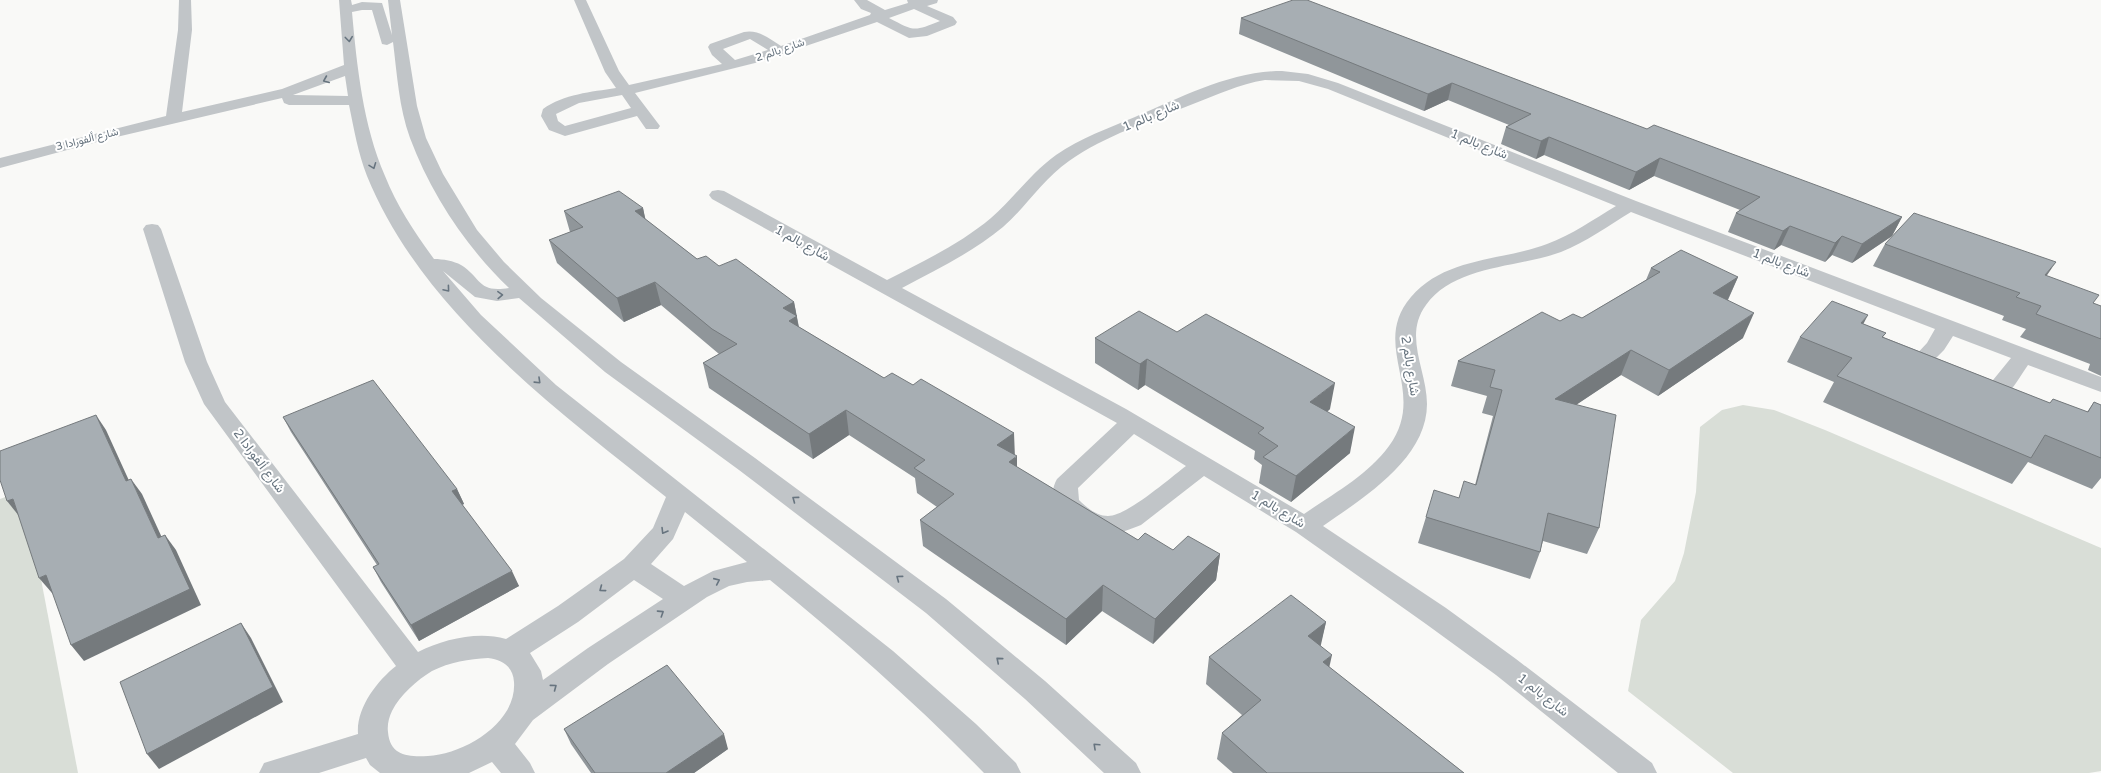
<svg xmlns="http://www.w3.org/2000/svg" width="2101" height="773" font-family="'Varela Round',Vazirmatn,sans-serif">
<rect width="100%" height="100%" fill="#f9f9f7"/>
<g fill="#d9ded7">
<polygon points="1743,405 1774,410 1825,430 2101,548 2101,771 2089,773 1733,773 1628,691 1641,620 1675,581 1684,553 1696,492 1700,427 1722,410"/>
<polygon points="24,490 78,773 0,773 0,499"/>
</g>
<g fill="none" stroke-linecap="round" stroke-linejoin="round">
<g fill="#c1c5c8" fill-rule="evenodd">
<path d="M 179,0 L 191,0 L 192,30 L 182,112 L 282,89 L 344,65 L 339,0 L 351,0 L 352,5 L 362,2 L 382,3 L 392,35 L 388,0 L 400,0 L 417,106 L 426,138 L 443,174 L 477,230 L 504,262 L 541,298 L 621,362 L 755,458 L 946,599 L 1045,681 L 1136,763 L 1141,773 L 1104,773 L 1025,699 L 926,613 L 739,470 L 605,372 L 519,298 L 497,301 L 475,297 L 443,271 L 481,315 L 556,385 L 893,651 L 976,724 L 1016,763 L 1021,773 L 984,773 C 917,704 845,641 770,580 L 747,582 L 729,586 L 707,597 L 608,664 L 533,720 L 515,744 L 530,763 L 535,773 L 501,773 L 492,762 L 469,773 L 380,773 L 370,765 L 366,758 L 319,773 L 259,773 L 264,763 L 358,734 C 356,708 377,681 396,666 L 204,404 L 185,362 L 143,229 L 146,225 L 152,224 L 158,225 L 161,229 L 207,362 L 225,402 L 418,652 C 444,639 478,631 506,639 L 558,606 L 624,559 L 653,528 L 666,497 C 556,409 422,311 367,176 C 358,153 354,129 349,105 L 289,105 L 284,103 L 282,98 L 108,139 L 0,168 L 0,158 L 166,116 L 178,30 ZM 362,10 L 372,10 L 382,44 L 387,45 L 393,42 C 397,74 399,108 410,138 C 431,194 466,247 509,288 C 477,293 482,278 461,265 C 454,261 443,259 434,259 C 415,233 397,206 385,176 C 363,125 357,67 352,12 ZM 345,76 L 348,96 L 293,95 ZM 685,512 L 747,562 L 713,571 L 684,586 L 651,564 L 673,539 ZM 634,580 L 663,599 L 588,648 L 543,680 L 541,671 L 530,653 L 578,622 ZM 488,658 C 502,660 513,666 514,682 C 517,723 464,754 428,756 C 408,757 390,756 388,732 C 387,725 389,717 392,711 C 400,695 417,680 432,671 C 450,662 469,659 488,658 Z"/>
<path d="M 574,0 L 586,0 L 619,71 L 629,85 L 722,64 L 712,55 L 708,47 L 710,44 L 744,32 C 758,29 770,39 781,46 L 870,15 L 871,13 L 861,9 L 854,0 L 867,0 L 885,10 L 908,3 L 907,0 L 938,0 L 937,3 L 927,6 L 953,17 L 957,22 L 955,25 L 927,36 L 909,38 L 877,22 L 755,63 L 635,93 L 660,126 L 658,129 L 646,129 L 637,116 L 565,136 L 549,130 L 541,116 L 543,109 C 564,94 591,92 616,88 L 605,72 ZM 914,9 L 940,21 C 913,32 914,31 889,18 ZM 750,39 L 768,50 L 735,60 L 723,49 ZM 622,95 L 631,108 L 565,126 L 558,121 L 556,114 L 579,103 Z"/>
<path d="M 1282,71 L 1308,74 L 1338,83 L 1636,201 L 2101,377 L 2101,392 L 2028,365 C 2008,394 2008,405 1969,395 L 1966,390 L 1969,385 L 1977,383 L 1989,385 L 2011,358 L 1953,336 L 1944,350 L 1935,359 C 1939,367 1947,368 1952,375 L 1949,380 C 1931,384 1921,373 1913,358 L 1927,343 L 1935,329 L 1631,212 C 1608,226 1586,242 1561,252 C 1518,268 1455,265 1426,305 C 1403,336 1427,370 1427,404 C 1427,459 1363,498 1323,526 L 1446,608 L 1516,659 L 1652,763 L 1657,773 L 1618,773 L 1496,675 L 1426,624 L 1296,532 L 1204,476 L 1141,525 C 1131,529 1119,534 1108,534 C 1082,534 1040,508 1057,479 L 1117,423 L 712,199 L 709,195 L 712,191 L 718,190 L 724,191 L 887,280 C 922,262 960,244 991,218 C 1014,198 1031,173 1056,155 C 1080,138 1109,128 1135,117 C 1182,97 1231,71 1282,71 ZM 1265,80 L 1299,81 L 1328,89 L 1616,206 C 1594,219 1572,235 1547,244 C 1502,261 1445,257 1411,297 C 1369,346 1429,391 1389,446 C 1368,475 1333,494 1304,514 L 1126,409 L 902,288 C 936,270 973,252 1003,227 C 1027,206 1043,179 1069,161 C 1104,136 1153,120 1193,104 C 1217,95 1239,84 1265,80 ZM 1134,434 L 1186,466 C 1170,478 1127,516 1108,516 C 1097,516 1087,508 1079,500 L 1078,488 Z"/>
</g>
</g>
<g fill="#90969a">
<polygon points="1241,18 1647,129 1902,217 1892,236 1852,263 1832,255 1825,262 1781,245 1774,250 1728,232 1736,213 1740,210 1654,176 1629,190 1544,155 1536,159 1501,144 1506,127 1509,125 1448,100 1424,111 1239,34"/>
<polygon points="643,208 645,219 697,259 719,266 794,302 799,327 884,378 913,385 1014,433 1014,455 1017,467 1138,540 1173,550 1220,554 1216,580 1153,644 1102,611 1066,645 923,546 920,520 937,507 917,493 915,478 849,435 813,459 709,388 703,363 719,354 661,305 624,322 557,263 549,240 570,232 564,211"/>
<polygon points="1885,244 2047,276 2093,303 2101,306 2101,376 2088,370 2090,364 2020,337 2026,329 2002,320 2004,316 1873,266"/>
<polygon points="1651,268 1738,277 1728,300 1743,338 1658,396 1621,375 1577,404 1599,528 1587,554 1543,541 1540,552 1530,579 1418,543 1426,517 1459,498 1475,485 1493,416 1482,413 1487,396 1451,386 1458,361 1560,321 1582,318 1646,280"/>
<polygon points="1863,324 1886,333 1883,337 2050,403 2053,399 2087,412 2094,402 2101,405 2101,478 2092,489 2028,462 2012,484 1823,402 1834,382 1787,362 1800,337"/>
<polygon points="1177,332 1330,409 1327,412 1350,453 1291,502 1259,483 1262,465 1254,459 1255,451 1145,385 1138,390 1095,363 1095,338"/>
<polygon points="283,417 457,489 464,504 462,505 519,586 419,641 381,582 373,567 377,565 291,432"/>
<polygon points="1326,622 1320,646 1329,667 1464,773 1233,773 1217,759 1222,733 1242,715 1206,684 1209,657"/>
<polygon points="564,729 728,749 694,773 591,773 571,744"/>
</g>
<g fill="#757a7d">
<polygon points="1452,83 1448,100 1424,111 1428,94"/>
<polygon points="1549,137 1544,155 1536,159 1541,141"/>
<polygon points="1660,158 1654,176 1629,190 1636,172"/>
<polygon points="643,208 648,231 635,211"/>
<polygon points="1902,217 1892,236 1852,263 1862,244"/>
<polygon points="1790,226 1781,245 1774,250 1783,231"/>
<polygon points="1842,236 1832,255 1825,262 1835,243"/>
<polygon points="2056,262 2041,284 2045,275"/>
<polygon points="1738,277 1727,301 1713,293"/>
<polygon points="655,282 661,305 624,322 617,298"/>
<polygon points="794,302 801,340 793,345 783,308"/>
<polygon points="1754,313 1743,338 1658,396 1669,370"/>
<polygon points="1868,315 1855,340 1861,323"/>
<polygon points="1631,350 1621,375 1546,425 1555,399"/>
<polygon points="1147,359 1145,385 1138,390 1140,364"/>
<polygon points="1335,383 1330,409 1306,428 1310,402"/>
<polygon points="846,410 849,435 813,459 809,434"/>
<polygon points="96,415 106,430 136,496 126,481"/>
<polygon points="1355,427 1350,453 1291,502 1296,476"/>
<polygon points="1014,433 1015,458 1017,456 1017,482 997,445"/>
<polygon points="131,479 142,494 169,553 158,538"/>
<polygon points="457,489 464,504 458,506 452,491"/>
<polygon points="13,499 19,516 7,501"/>
<polygon points="165,535 176,550 201,605 84,661 71,645"/>
<polygon points="1220,554 1216,580 1153,644 1155,619"/>
<polygon points="512,571 519,586 419,641 411,625"/>
<polygon points="46,575 58,590 52,593 39,578"/>
<polygon points="1103,585 1102,611 1066,645 1066,619"/>
<polygon points="1326,622 1320,649 1308,636"/>
<polygon points="241,623 251,638 283,702 159,769 147,754"/>
<polygon points="1332,655 1326,682 1323,662"/>
<polygon points="724,734 728,749 694,773 666,773"/>
</g>
<g fill="#a7aeb3" stroke="#757a7d">
<polygon points="1293,0 1307,0 1647,129 1654,125 1902,217 1862,244 1842,236 1835,243 1790,226 1783,231 1736,213 1760,197 1660,158 1636,172 1549,137 1541,141 1506,127 1531,114 1452,83 1428,94 1241,18"/>
<polygon points="619,191 643,208 635,211 697,259 706,256 719,266 736,259 794,302 783,308 797,316 789,321 884,378 892,373 913,385 921,379 1014,433 997,445 1017,456 1009,462 1138,540 1145,533 1173,550 1188,536 1220,554 1155,619 1103,585 1066,619 920,520 954,494 914,468 925,460 846,410 809,434 703,363 737,344 712,329 655,282 617,298 549,240 583,227 564,211"/>
<polygon points="1914,213 2056,262 2045,275 2099,295 2093,303 2101,306 2101,339 2036,314 2041,306 2016,297 2020,293 1885,244"/>
<polygon points="1681,250 1738,277 1713,293 1754,313 1669,370 1631,350 1555,399 1616,415 1599,528 1548,513 1540,552 1426,517 1434,490 1459,498 1464,481 1476,485 1502,390 1490,387 1495,370 1458,361 1542,312 1560,321 1573,314 1582,318 1660,272 1651,268"/>
<polygon points="1832,301 1868,315 1861,323 1886,333 1882,337 2050,403 2053,399 2088,412 2094,402 2101,405 2101,458 2045,435 2031,458 1837,376 1852,358 1800,337"/>
<polygon points="1139,311 1177,332 1206,314 1335,383 1310,402 1355,427 1296,476 1263,457 1278,446 1258,433 1264,428 1147,359 1140,364 1095,338"/>
<polygon points="373,380 457,489 452,491 512,571 411,625 373,567 379,564 283,417"/>
<polygon points="96,415 126,481 131,479 158,538 165,535 190,589 71,645 46,575 39,578 13,499 7,501 0,480 0,451"/>
<polygon points="1291,595 1326,622 1308,636 1332,655 1323,662 1464,773 1267,773 1222,733 1261,700 1209,657"/>
<polygon points="241,623 273,687 147,754 120,682"/>
<polygon points="667,665 724,734 666,773 595,773 564,729"/>
</g>
<defs><path id="oneway-chevron" d="M-2-3.5L2.5 0L-2 3.5" fill="none" stroke-width="1.6" stroke-linecap="round" stroke-linejoin="round"/></defs>
<g stroke="#67747f">
<use href="#oneway-chevron" transform="translate(349 39) rotate(83)"/>
<use href="#oneway-chevron" transform="translate(326 80) rotate(157)"/>
<use href="#oneway-chevron" transform="translate(373 166) rotate(69)"/>
<use href="#oneway-chevron" transform="translate(447 289) rotate(50)"/>
<use href="#oneway-chevron" transform="translate(500 295) rotate(-2)"/>
<use href="#oneway-chevron" transform="translate(538 381) rotate(44)"/>
<use href="#oneway-chevron" transform="translate(795 499) rotate(-143)"/>
<use href="#oneway-chevron" transform="translate(664 531) rotate(121)"/>
<use href="#oneway-chevron" transform="translate(899 578) rotate(-143)"/>
<use href="#oneway-chevron" transform="translate(717 581) rotate(-24)"/>
<use href="#oneway-chevron" transform="translate(602 589) rotate(143)"/>
<use href="#oneway-chevron" transform="translate(661 613) rotate(-33)"/>
<use href="#oneway-chevron" transform="translate(999 660) rotate(-140)"/>
<use href="#oneway-chevron" transform="translate(554 687) rotate(-37)"/>
<use href="#oneway-chevron" transform="translate(1096 746) rotate(-137)"/>
</g>
<g text-anchor="middle" dominant-baseline="central" stroke-width="4" stroke-linejoin="round" paint-order="stroke">
<g font-size="11" fill="#67747f" stroke="#fff">
<text transform="translate(780 50) rotate(-19)">شارع بالم 2</text>
<text transform="translate(87 139) rotate(-14)">شارع ألفورادا 3</text>
</g>
<g font-size="13" fill="#67747f" stroke="#fff">
<text transform="translate(1151 116) rotate(-23)">شارع بالم 1</text>
<text transform="translate(1479 144) rotate(22)">شارع بالم 1</text>
<text transform="translate(802 243) rotate(29)">شارع بالم 1</text>
<text transform="translate(1781 263) rotate(21)">شارع بالم 1</text>
<text transform="translate(1410 366) rotate(81)">شارع بالم 2</text>
<text transform="translate(259 461) rotate(53)">شارع ألفورادا 2</text>
<text transform="translate(1278 509) rotate(31)">شارع بالم 1</text>
<text transform="translate(1543 695) rotate(38)">شارع بالم 1</text>
</g>
</g>
</svg>
